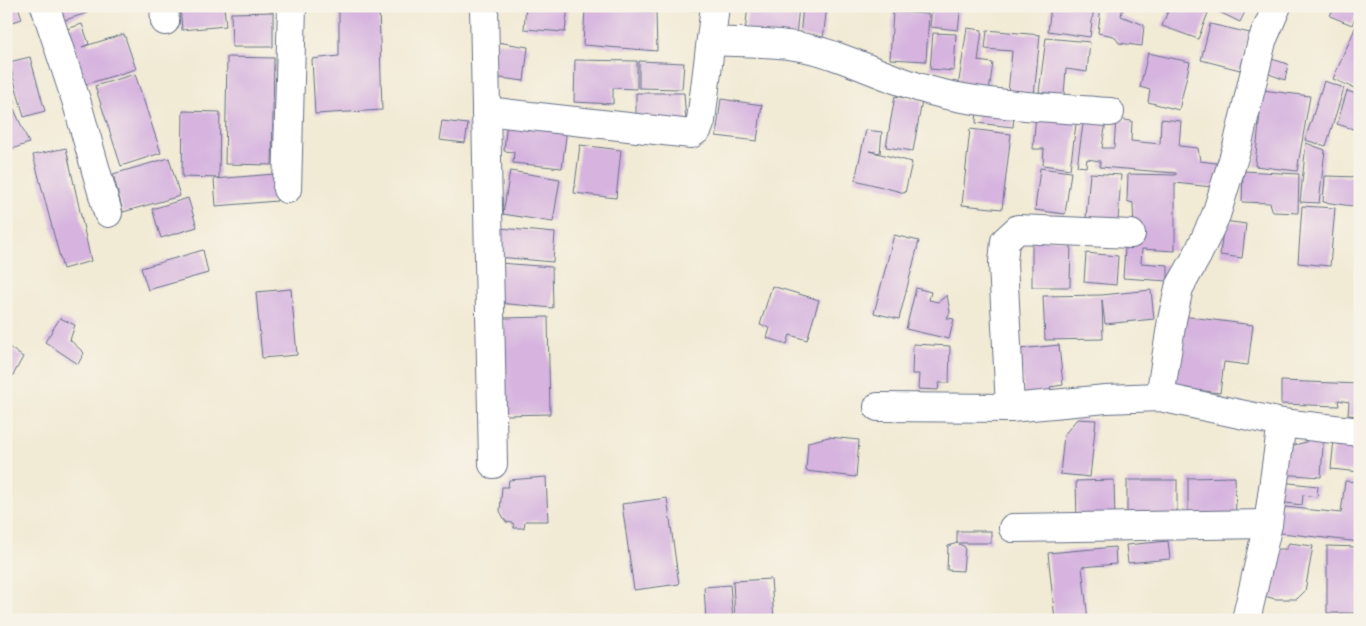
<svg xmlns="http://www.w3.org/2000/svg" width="1366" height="626" font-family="'Shantell Sans',sans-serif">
<rect width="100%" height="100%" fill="#f7f3e8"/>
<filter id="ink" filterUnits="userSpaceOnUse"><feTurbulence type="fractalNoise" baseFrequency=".02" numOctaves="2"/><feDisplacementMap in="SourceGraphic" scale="10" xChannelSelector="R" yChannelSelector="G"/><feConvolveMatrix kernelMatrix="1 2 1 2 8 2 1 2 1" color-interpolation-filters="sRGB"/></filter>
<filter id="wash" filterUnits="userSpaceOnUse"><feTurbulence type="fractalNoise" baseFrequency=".0096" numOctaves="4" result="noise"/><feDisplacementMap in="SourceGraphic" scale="20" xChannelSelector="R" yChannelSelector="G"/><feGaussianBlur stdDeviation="1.12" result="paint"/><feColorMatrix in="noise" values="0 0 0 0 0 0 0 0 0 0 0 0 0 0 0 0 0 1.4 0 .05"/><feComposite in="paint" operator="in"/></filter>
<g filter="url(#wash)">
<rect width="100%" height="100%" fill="#f1ead4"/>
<g id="blocks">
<g fill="#d6b4df">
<polygon points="6,6 18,6 22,19 6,24"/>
<polygon points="54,6 85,6 87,13 59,22"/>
<polygon points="180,6 224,6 226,26 182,30"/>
<polygon points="339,6 379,6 382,110 315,114 312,59 339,56"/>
<polygon points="526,6 568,6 565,32 524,29"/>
<polygon points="650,6 699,6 699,10 650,8"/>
<polygon points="748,6 799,6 796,37 745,32"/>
<polygon points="803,6 827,6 823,39 800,36"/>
<polygon points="932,6 961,6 958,30 930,27"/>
<polygon points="1051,6 1094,6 1090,37 1048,31"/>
<polygon points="1101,6 1123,6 1121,16 1144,25 1142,46 1119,43 1114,36 1098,33"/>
<polygon points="1170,6 1188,6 1208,13 1198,39 1162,26"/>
<polygon points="1214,6 1248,6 1240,22 1213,9"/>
<polygon points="1334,6 1360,6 1352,25 1330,16"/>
<polygon points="585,8 656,12 657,51 583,45"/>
<polygon points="273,12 273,47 232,47 231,13"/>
<polygon points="893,12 929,14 926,61 890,59"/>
<polygon points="82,24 89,44 82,47 124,34 136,69 83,85 64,30"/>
<polygon points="1210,24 1250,33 1240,70 1201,60"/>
<polygon points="1356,26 1360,27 1359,90 1333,79"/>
<polygon points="967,28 982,30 978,61 993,63 989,91 958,87"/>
<polygon points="987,30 1040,35 1034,96 1008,93 1012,51 985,49"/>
<polygon points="933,33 956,34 954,71 930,69"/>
<polygon points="1046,38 1090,42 1087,72 1066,69 1064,95 1039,92"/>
<polygon points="497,42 528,47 524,81 493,77"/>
<polygon points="1148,53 1190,62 1179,110 1148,102 1150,90 1140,87"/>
<polygon points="30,57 45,111 24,117 9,62"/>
<polygon points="227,57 274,58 272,165 225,164"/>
<polygon points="1265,57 1288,64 1285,80 1264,72"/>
<polygon points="575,60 637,61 637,89 613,88 613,104 574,102"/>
<polygon points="639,61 684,63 682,89 639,88"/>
<polygon points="135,74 161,153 121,166 95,86"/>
<polygon points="1324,81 1344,88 1326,146 1305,140"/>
<polygon points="6,84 15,103 6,106"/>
<polygon points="1262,90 1310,96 1297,171 1255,166"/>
<polygon points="1347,91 1360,95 1360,131 1337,124"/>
<polygon points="636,93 684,93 686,122 636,120"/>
<polygon points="895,96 922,101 913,151 886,147"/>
<polygon points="721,99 762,105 757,141 716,136"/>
<polygon points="14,109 29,143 9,150 6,146 6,111"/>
<polygon points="977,109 1014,114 1013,127 976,123"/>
<polygon points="183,111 220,112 219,178 182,177"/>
<polygon points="1036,114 1077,117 1070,169 1043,165 1044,149 1033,149"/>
<polygon points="1084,118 1106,121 1102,148 1114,148 1116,119 1132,121 1131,141 1160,144 1161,119 1181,121 1179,146 1198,148 1200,161 1224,164 1221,188 1175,183 1175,251 1142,249 1141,263 1168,265 1168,281 1123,278 1126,234 1134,235 1133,203 1127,201 1128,174 1176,175 1176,173 1100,167 1100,161 1087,159 1086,167 1077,166"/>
<polygon points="442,121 468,124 465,143 439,140"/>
<polygon points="507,121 567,128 562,168 513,163 514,152 504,151"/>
<polygon points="970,129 1011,134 1002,209 962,205"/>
<polygon points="866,130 882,132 880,153 869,151 912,162 905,193 855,180"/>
<polygon points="1306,143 1325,150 1319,203 1300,202"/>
<polygon points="580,145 621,150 616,198 574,193"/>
<polygon points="66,148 91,261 63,269 33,155"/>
<polygon points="169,158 180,196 123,212 113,174"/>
<polygon points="1040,168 1071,172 1065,214 1035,210"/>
<polygon points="510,171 560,179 553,222 503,214"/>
<polygon points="1243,171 1299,174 1298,213 1273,212 1270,203 1242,202"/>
<polygon points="1090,173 1121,175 1118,221 1086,218"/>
<polygon points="275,174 277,201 216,206 214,179"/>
<polygon points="1325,176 1360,177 1360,207 1323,202"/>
<polygon points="188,198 197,227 161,238 152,209"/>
<polygon points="1302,206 1335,208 1330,266 1298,263"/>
<polygon points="1224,221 1246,224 1242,258 1220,255"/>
<polygon points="500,228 555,233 553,262 498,257"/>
<polygon points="894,235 919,241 899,319 874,313"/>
<polygon points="1032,239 1071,240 1070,287 1032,287"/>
<polygon points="203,250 208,273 148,290 141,268"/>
<polygon points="1086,253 1118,256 1116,285 1084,282"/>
<polygon points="499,263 552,267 553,308 498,303"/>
<polygon points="772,286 819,300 807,340 790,335 787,344 767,338 770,328 760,325"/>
<polygon points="916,288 931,292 929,300 938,302 947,295 950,312 947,318 954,319 949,339 906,329"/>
<polygon points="291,289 297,355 262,358 256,292"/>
<polygon points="1151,290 1154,319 1105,324 1102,300 1103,339 1045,340 1043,296 1102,295"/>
<polygon points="1182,316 1253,325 1248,365 1224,362 1220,393 1173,387"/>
<polygon points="548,317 550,414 506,415 504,318"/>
<polygon points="60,318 75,325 70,340 84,353 78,364 45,342"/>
<polygon points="913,344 950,346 949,383 939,383 938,390 918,389 919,374 912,374"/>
<polygon points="6,345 23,357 6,388"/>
<polygon points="1059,345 1063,385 1050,387 1052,399 1025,402 1019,349"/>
<polygon points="1281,381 1360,384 1360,416 1348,415 1349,402 1338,400 1339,406 1281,404"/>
<polygon points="1077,419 1096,420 1090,477 1060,474 1064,435"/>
<polygon points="1310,430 1324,431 1321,477 1279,474 1280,449 1306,442"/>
<polygon points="829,437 859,440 856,477 806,471 808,442"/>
<polygon points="1334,439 1360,442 1360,472 1331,469"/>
<polygon points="546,477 548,521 525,521 524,528 514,528 513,523 506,522 500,511 502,487 508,487 509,480"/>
<polygon points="1235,477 1236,516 1188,517 1188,478"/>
<polygon points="1114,480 1115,521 1077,522 1076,481"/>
<rect x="1127" y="480" width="50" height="36"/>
<polygon points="1345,481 1360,482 1360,542 1273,532 1276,506 1341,513"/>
<polygon points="1280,482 1318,486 1317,497 1303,495 1302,505 1278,502"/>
<polygon points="667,498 679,584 634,590 622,504"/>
<rect x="957" y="531" width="34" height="12"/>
<polygon points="1168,541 1170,559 1128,563 1126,545"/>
<polygon points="957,543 965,547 963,571 947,570 948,546"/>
<polygon points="1289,543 1313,546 1305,591 1297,599 1276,599 1263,596 1264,549 1286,549"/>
<polygon points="1327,546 1360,547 1360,613 1327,613"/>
<polygon points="1115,547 1116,564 1082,567 1088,620 1055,620 1048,553"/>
<polygon points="771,579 774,620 735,620 733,581"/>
<polygon points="730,585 733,620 706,620 704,587"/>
</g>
</g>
</g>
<g filter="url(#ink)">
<use href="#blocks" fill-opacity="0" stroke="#667087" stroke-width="1"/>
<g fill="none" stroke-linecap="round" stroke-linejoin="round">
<g stroke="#667087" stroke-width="30">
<g id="minor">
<polyline points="45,6 76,100 108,213"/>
<polyline points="164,6 165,21"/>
<polyline points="484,6 493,464"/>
<path d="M 711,41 C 751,43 794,41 832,55 C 870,68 906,86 947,95 C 1000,106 1055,108 1110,112"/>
<polyline points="486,111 691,134 698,129 701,121 715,6"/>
<polyline points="287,189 292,6"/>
<polyline points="1160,397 1172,320 1179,288 1197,256 1216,215 1237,147 1262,41 1277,6"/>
<polyline points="878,407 1010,408 1106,399 1160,397 1282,423 1360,432"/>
<polyline points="1010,408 1003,263 1005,241 1018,229 1131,234"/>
<polyline points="1013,528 1268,524"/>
<polyline points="1246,620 1268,524 1282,423"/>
</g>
</g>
<use href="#minor" stroke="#fff" stroke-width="28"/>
</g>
</g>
<rect width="1366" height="626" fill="none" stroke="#f7f3e8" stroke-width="25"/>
</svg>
